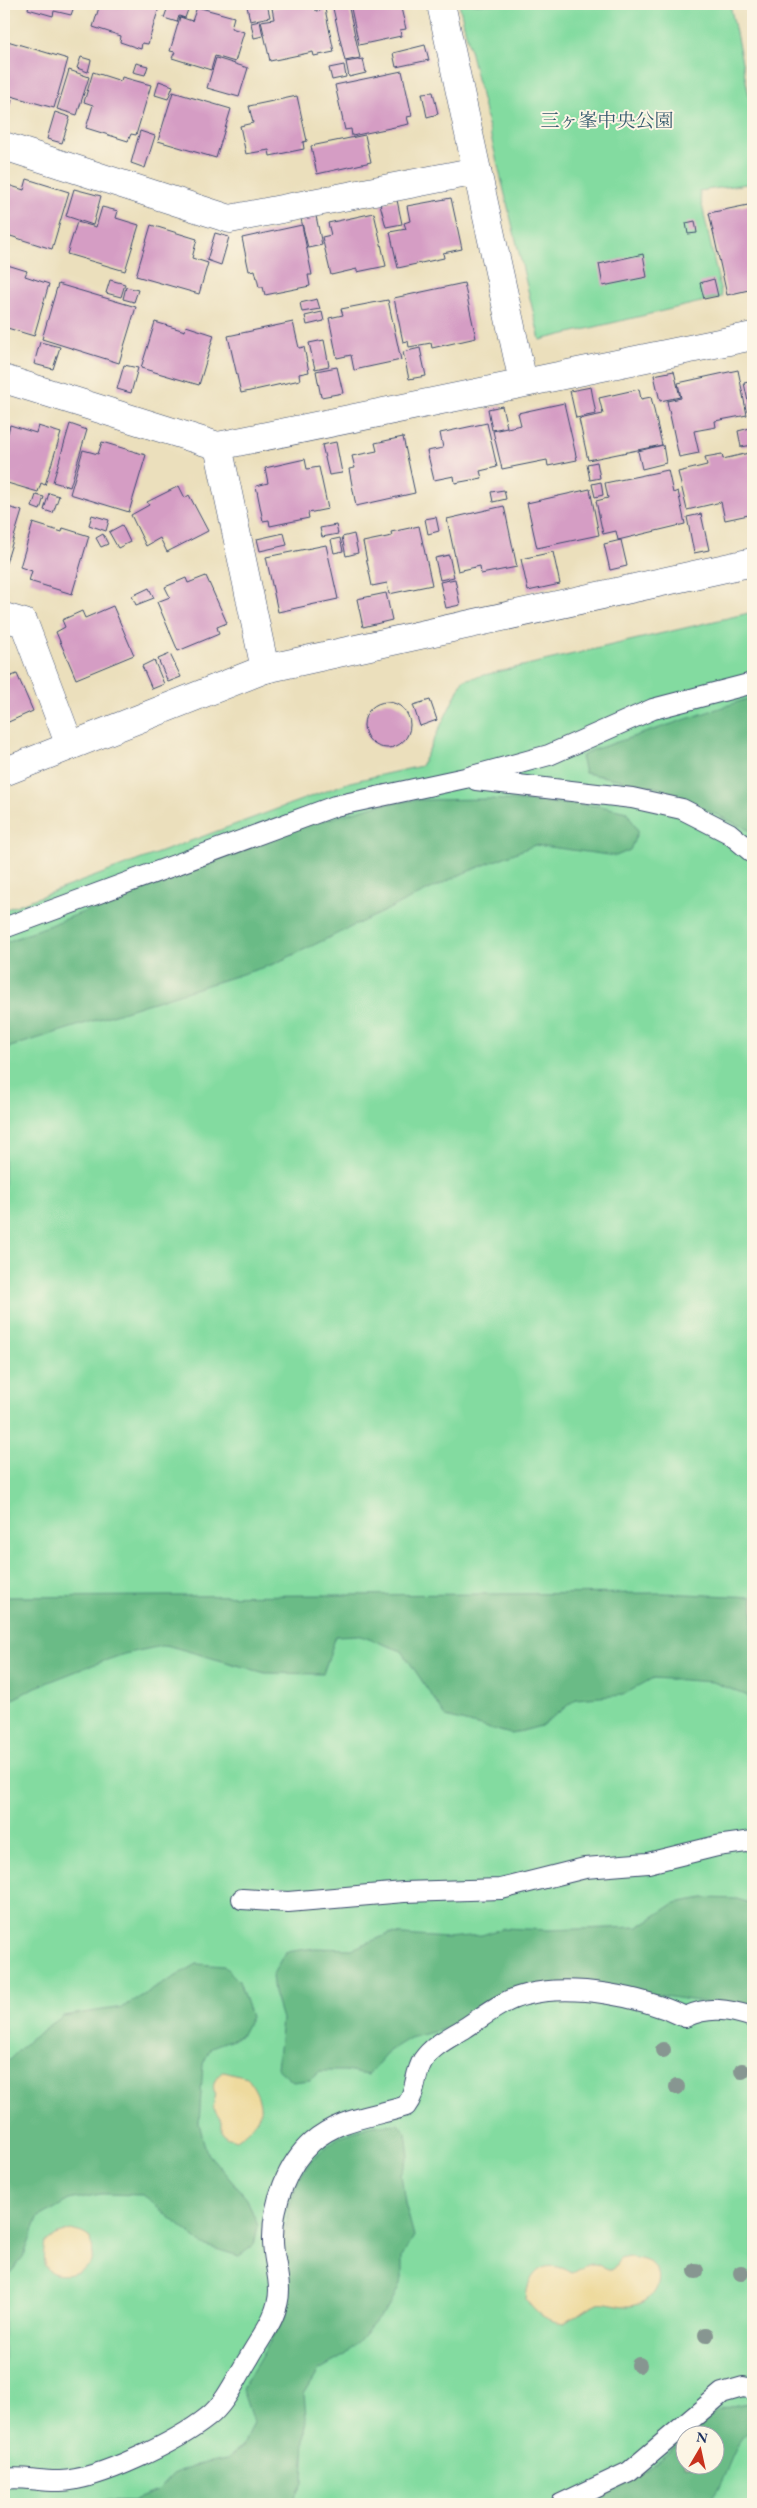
<svg xmlns="http://www.w3.org/2000/svg" width="757" height="2508" font-family="'EB Garamond','Noto Serif JP',serif">
<rect width="100%" height="100%" fill="#fcf5e5"/>
<filter id="ink" filterUnits="userSpaceOnUse"><feTurbulence type="fractalNoise" baseFrequency=".02" numOctaves="2"/><feDisplacementMap in="SourceGraphic" scale="10" xChannelSelector="R" yChannelSelector="G"/><feConvolveMatrix kernelMatrix="1 2 1 2 8 2 1 2 1" color-interpolation-filters="sRGB"/></filter>
<filter id="wash" filterUnits="userSpaceOnUse"><feTurbulence type="fractalNoise" baseFrequency=".0096" numOctaves="4" result="noise"/><feDisplacementMap in="SourceGraphic" scale="20" xChannelSelector="R" yChannelSelector="G"/><feGaussianBlur stdDeviation="1.12" result="paint"/><feColorMatrix in="noise" values="0 0 0 0 0 0 0 0 0 0 0 0 0 0 0 0 0 1.4 0 .05"/><feComposite in="paint" operator="in"/></filter>
<g filter="url(#wash)">
<rect width="100%" height="100%" fill="#ebdfbc"/>
<g fill="#83dba0" stroke="#4f857f" fill-rule="evenodd">
<polygon points="459,4 730,4 753,115 753,183 699,191 722,297 540,340"/>
<path d="M 753,612 L 753,2504 L 4,2504 L 4,910 L 350,782 L 421,766 L 463,680 ZM 684,2436 L 714,2436 L 714,2466 L 684,2466 Z"/>
</g>
<g fill="#6abb86" stroke="#427572">
<polygon points="753,697 753,832 660,788 585,773 581,757 590,751"/>
<polygon points="490,799 600,806 627,812 638,831 630,850 616,856 535,845 464,873 274,964 4,1049 4,943 304,826 378,805 416,800"/>
<polygon points="663,1593 753,1597 753,1738 747,1734 748,1696 713,1682 653,1678 623,1695 576,1699 541,1726 511,1734 446,1717 402,1651 358,1635 336,1636 323,1674 265,1673 166,1645 124,1654 87,1667 36,1687 13,1699 4,1696 4,1597"/>
<polygon points="704,1898 737,1899 753,1904 753,2011 731,2006 603,1987 515,1989 493,1997 444,2029 410,2038 389,2051 368,2075 345,2071 320,2071 310,2080 293,2082 277,2068 282,2019 274,1993 272,1976 285,1952 315,1948 352,1949 389,1934 446,1938 482,1935 503,1928 548,1930 638,1927 675,1903"/>
<polygon points="197,1964 224,1966 239,1981 251,2017 241,2036 211,2047 203,2064 199,2123 206,2151 247,2199 258,2226 254,2245 239,2256 203,2245 143,2195 101,2194 69,2200 38,2218 23,2258 4,2280 4,2062 9,2060 28,2041 63,2016 123,2007"/>
<polygon points="398,2124 406,2133 409,2156 401,2174 405,2203 414,2236 402,2257 402,2279 391,2304 347,2354 319,2370 304,2394 306,2416 303,2483 292,2504 81,2504 104,2500 132,2501 157,2491 173,2474 192,2466 226,2459 243,2447 253,2422 242,2389 286,2315 289,2289 284,2235 289,2207 298,2181 311,2160 340,2136 372,2126"/>
<path d="M 750,2403 L 753,2404 L 753,2427 C 727,2449 729,2484 705,2504 L 581,2504 L 635,2479 L 684,2440 L 684,2466 L 714,2466 L 714,2436 L 690,2435 C 713,2415 717,2407 750,2403 Z"/>
</g>
<g fill="#eeda9e" stroke="#84847e">
<path d="M 224,2071 L 247,2077 C 267,2106 265,2119 236,2140 L 226,2137 L 222,2132 L 222,2121 L 213,2107 L 216,2094 C 210,2086 216,2076 224,2071 Z"/>
<path d="M 71,2230 L 82,2233 L 91,2238 C 92,2245 94,2254 91,2261 C 85,2275 52,2281 45,2266 C 42,2259 44,2250 45,2243 L 55,2235 Z"/>
<path d="M 629,2257 C 640,2259 654,2260 658,2273 C 662,2291 646,2305 629,2306 C 619,2307 608,2301 598,2303 C 586,2307 576,2317 565,2323 C 547,2321 535,2314 526,2299 C 528,2271 546,2257 572,2273 C 579,2271 584,2264 592,2264 C 600,2263 604,2271 612,2270 L 620,2259 Z"/>
</g>
<g id="blocks">
<g fill="#d59dc4">
<polygon points="29,4 75,4 71,15 54,11 53,16 28,9"/>
<polygon points="100,4 160,4 148,44 142,43 141,49 120,42 121,36 93,27"/>
<polygon points="169,4 190,4 185,18 179,16 177,22 164,18"/>
<polygon points="260,4 267,4 270,17 250,21 247,6"/>
<polygon points="294,4 314,4 316,11 325,9 334,52 314,56 313,52 270,61 261,21 274,19 272,8"/>
<polygon points="332,4 348,4 360,58 345,61"/>
<polygon points="350,4 412,4 412,6 401,8 406,29 400,30 401,36 359,45"/>
<polygon points="197,7 234,17 231,28 244,32 235,62 215,56 211,70 172,58 175,52 170,51 180,17 192,21"/>
<polygon points="260,21 263,36 254,38 251,23"/>
<polygon points="4,40 68,59 54,108 4,94"/>
<polygon points="425,45 429,60 396,67 393,53"/>
<polygon points="81,57 91,60 88,72 77,68"/>
<polygon points="216,58 248,68 239,97 207,88"/>
<polygon points="363,59 366,73 349,77 346,62"/>
<polygon points="136,63 148,66 145,75 133,72"/>
<polygon points="344,65 346,77 332,80 329,68"/>
<polygon points="69,70 89,77 77,115 57,109"/>
<polygon points="402,71 412,116 407,117 409,124 352,136 351,129 345,130 335,85"/>
<polygon points="93,72 121,81 122,77 151,85 136,135 131,134 128,141 86,128 93,105 84,102"/>
<polygon points="159,81 173,86 168,99 155,95"/>
<polygon points="173,92 231,109 216,158 158,141"/>
<polygon points="433,92 438,114 427,117 422,93"/>
<polygon points="297,96 307,141 303,142 304,149 270,156 269,150 246,154 240,126 253,123 249,106"/>
<polygon points="4,97 12,100 4,125"/>
<polygon points="55,112 70,117 62,143 47,139"/>
<polygon points="140,131 155,136 145,168 131,163"/>
<polygon points="365,135 371,162 317,174 311,146"/>
<polygon points="27,179 69,192 52,249 4,234 4,200 8,185 24,190"/>
<polygon points="74,189 101,196 93,225 66,216"/>
<polygon points="451,198 462,249 443,253 444,258 398,268 390,232 406,229 404,223 410,221 407,206"/>
<polygon points="397,200 402,224 386,227 380,204"/>
<polygon points="753,204 753,289 727,295 709,213"/>
<polygon points="102,207 118,211 116,218 139,225 125,271 67,254 77,222 96,227"/>
<polygon points="374,213 386,266 357,272 357,269 331,275 322,237 331,235 328,223"/>
<polygon points="316,216 322,245 308,248 301,219"/>
<polygon points="695,221 697,233 688,234 686,223"/>
<polygon points="151,225 197,239 192,258 208,263 199,294 136,276"/>
<polygon points="302,225 312,275 308,275 310,286 265,295 263,287 259,287 255,270 249,271 242,238"/>
<polygon points="215,233 229,237 221,265 207,260"/>
<polygon points="643,254 647,277 603,286 599,264"/>
<polygon points="4,264 27,271 25,276 49,284 34,336 4,327"/>
<polygon points="714,279 718,296 704,299 700,283"/>
<polygon points="110,280 125,284 121,297 106,293"/>
<polygon points="464,283 476,338 432,348 431,343 409,347 408,341 403,342 394,298"/>
<polygon points="58,284 136,307 119,363 42,339"/>
<polygon points="126,287 138,290 134,302 123,299"/>
<polygon points="317,299 320,309 302,312 300,303"/>
<polygon points="388,300 401,360 354,370 351,355 337,358 329,318 343,315 341,309"/>
<polygon points="322,312 324,321 307,325 305,316"/>
<polygon points="155,322 185,331 186,326 214,335 199,385 141,368"/>
<polygon points="293,322 299,348 304,347 309,372 299,374 300,380 241,393 228,336"/>
<polygon points="324,340 329,366 315,369 309,343"/>
<polygon points="40,342 60,347 53,369 34,364"/>
<polygon points="420,348 426,376 409,379 403,352"/>
<polygon points="124,365 138,368 131,393 117,389"/>
<polygon points="337,367 343,393 321,397 316,371"/>
<polygon points="738,370 747,415 715,421 716,427 694,431 699,453 679,457 667,401 681,398 678,383"/>
<polygon points="674,371 680,397 660,401 654,375"/>
<polygon points="753,381 753,420 752,420 744,383"/>
<polygon points="591,387 596,414 576,418 570,391"/>
<polygon points="639,389 641,399 651,397 662,445 588,460 579,419 603,414 599,398"/>
<polygon points="564,403 577,460 548,466 547,460 502,469 493,431 521,425 518,413"/>
<polygon points="502,406 507,427 492,430 488,409"/>
<polygon points="487,423 497,467 480,471 482,478 455,483 454,476 434,480 427,451 443,448 440,433"/>
<polygon points="70,424 87,430 70,487 53,482"/>
<polygon points="10,425 36,433 38,426 61,433 45,485 41,483 38,492 4,482 4,431 8,433"/>
<polygon points="750,428 753,445 741,447 738,431"/>
<polygon points="403,437 415,493 356,506 349,469 355,468 352,456 377,451 375,443"/>
<polygon points="102,442 146,455 129,512 70,494 83,450 98,454"/>
<polygon points="336,442 342,473 329,475 322,445"/>
<polygon points="663,445 666,463 642,469 638,451"/>
<polygon points="753,452 753,514 725,520 721,502 687,510 678,472 707,465 705,457 722,454 723,459"/>
<polygon points="305,459 307,469 319,467 328,509 308,513 309,518 270,526 269,520 263,521 256,486 268,483 265,468"/>
<polygon points="597,462 600,478 590,480 587,464"/>
<polygon points="668,470 673,493 678,491 685,524 618,540 616,531 603,534 596,501 608,498 605,483"/>
<polygon points="601,482 603,495 595,497 592,484"/>
<polygon points="179,486 185,498 189,495 208,531 167,552 160,538 146,546 131,515 149,505 147,502"/>
<polygon points="590,489 599,535 537,548 527,503"/>
<polygon points="504,490 506,499 493,502 491,492"/>
<polygon points="49,493 59,496 53,513 44,510"/>
<polygon points="36,495 44,497 40,510 32,507"/>
<polygon points="4,506 22,511 6,563 4,562"/>
<polygon points="504,506 517,567 481,574 480,566 458,571 447,519"/>
<polygon points="701,514 709,550 694,553 687,517"/>
<polygon points="92,515 109,520 106,531 89,525"/>
<polygon points="436,517 439,531 428,534 425,519"/>
<polygon points="33,523 62,532 63,528 89,536 72,594 29,581 32,571 20,567"/>
<polygon points="122,525 130,542 118,548 109,532"/>
<polygon points="336,525 338,534 322,537 320,528"/>
<polygon points="419,526 432,585 389,594 387,583 372,586 363,542 392,536 391,532"/>
<polygon points="284,533 287,545 260,551 257,539"/>
<polygon points="103,534 108,544 101,547 96,538"/>
<polygon points="354,534 358,553 346,556 342,537"/>
<polygon points="340,538 343,551 334,553 331,540"/>
<polygon points="621,540 627,566 610,570 604,544"/>
<polygon points="326,545 338,599 278,612 266,557"/>
<polygon points="553,552 560,584 528,591 521,559"/>
<polygon points="449,555 454,577 440,580 435,558"/>
<polygon points="206,576 227,623 217,627 219,634 178,651 157,602 170,597 165,587 186,578 188,583"/>
<polygon points="455,579 460,605 446,608 440,582"/>
<polygon points="149,588 154,598 136,605 132,596"/>
<polygon points="386,593 392,620 363,627 357,599"/>
<polygon points="113,606 134,655 76,679 56,632 65,627 62,620 82,611 85,618"/>
<polygon points="170,654 181,677 168,682 158,659"/>
<polygon points="154,660 164,684 152,689 142,666"/>
<polygon points="4,665 9,677 17,674 33,711 4,724"/>
<polygon points="430,700 437,720 420,726 413,705"/>
<circle cx="387" cy="725" r="23"/>
</g>
</g>
</g>
<g filter="url(#ink)">
<use href="#blocks" fill-opacity="0" stroke="#3a496c" stroke-width="1"/>
<g fill="none" stroke-linecap="round" stroke-linejoin="round">
<g stroke="#3a496c" stroke-width="22">
<g id="lane">
<polyline points="476,780 632,798 682,809 729,833 753,853"/>
<polyline points="4,928 335,806 465,778 549,755 653,709 753,683"/>
<polyline points="242,1899 288,1902 404,1892 501,1889 585,1868 648,1863 717,1846 753,1841"/>
<path d="M 4,2479 C 22,2476 42,2482 60,2481 C 99,2480 178,2441 208,2417 C 226,2403 237,2377 249,2358 C 261,2336 279,2316 279,2290 C 279,2272 272,2255 273,2237 C 273,2204 287,2164 312,2142 C 339,2118 373,2117 406,2106 C 417,2092 414,2074 423,2060 C 433,2045 451,2037 465,2028 C 484,2016 503,2000 525,1995 C 572,1983 642,1996 685,2017 C 710,2006 727,2009 753,2017"/>
<polyline points="561,2504 629,2472 722,2393 743,2387 753,2389"/>
</g>
</g>
<g stroke="#3a496c" stroke-width="29">
<g id="street">
<polyline points="441,4 477,171"/>
<polyline points="4,146 230,219 477,171 523,382"/>
<polyline points="4,379 218,446 753,336"/>
<polyline points="218,446 265,669"/>
<polyline points="4,617 24,623 70,746"/>
<polyline points="4,772 265,669 753,562"/>
</g>
</g>
<use href="#lane" stroke="#fff" stroke-width="20"/>
<use href="#street" stroke="#fff" stroke-width="28"/>
</g>
<g fill="#879691">
<circle cx="663" cy="2050" r="8"/>
<circle cx="742" cy="2071" r="8"/>
<circle cx="677" cy="2087" r="8"/>
<circle cx="696" cy="2271" r="8"/>
<circle cx="741" cy="2273" r="8"/>
<circle cx="706" cy="2335" r="8"/>
<circle cx="639" cy="2365" r="8"/>
</g>
</g>
<g text-anchor="middle" dominant-baseline="central" stroke-width="4" stroke-linejoin="round" paint-order="stroke">
<g font-size="19" fill="#355a6e" stroke="#fcf5e5">
<text x="607" y="120">三ヶ峯中央公園</text>
</g>
</g>
<rect width="757" height="2508" fill="none" stroke="#fcf5e5" stroke-width="20"/>
<g transform="translate(700 2450) rotate(9)"><circle r="24" fill="#fcf5e5" stroke="#a2a6af"/>
<path d="M0-4L9 19L0 12L-9 19Z" fill="#c8321e"/>
<text y="-8" font-size="14" font-weight="bold" text-anchor="middle" fill="#1b2f5e">N</text>
</g>
</svg>
